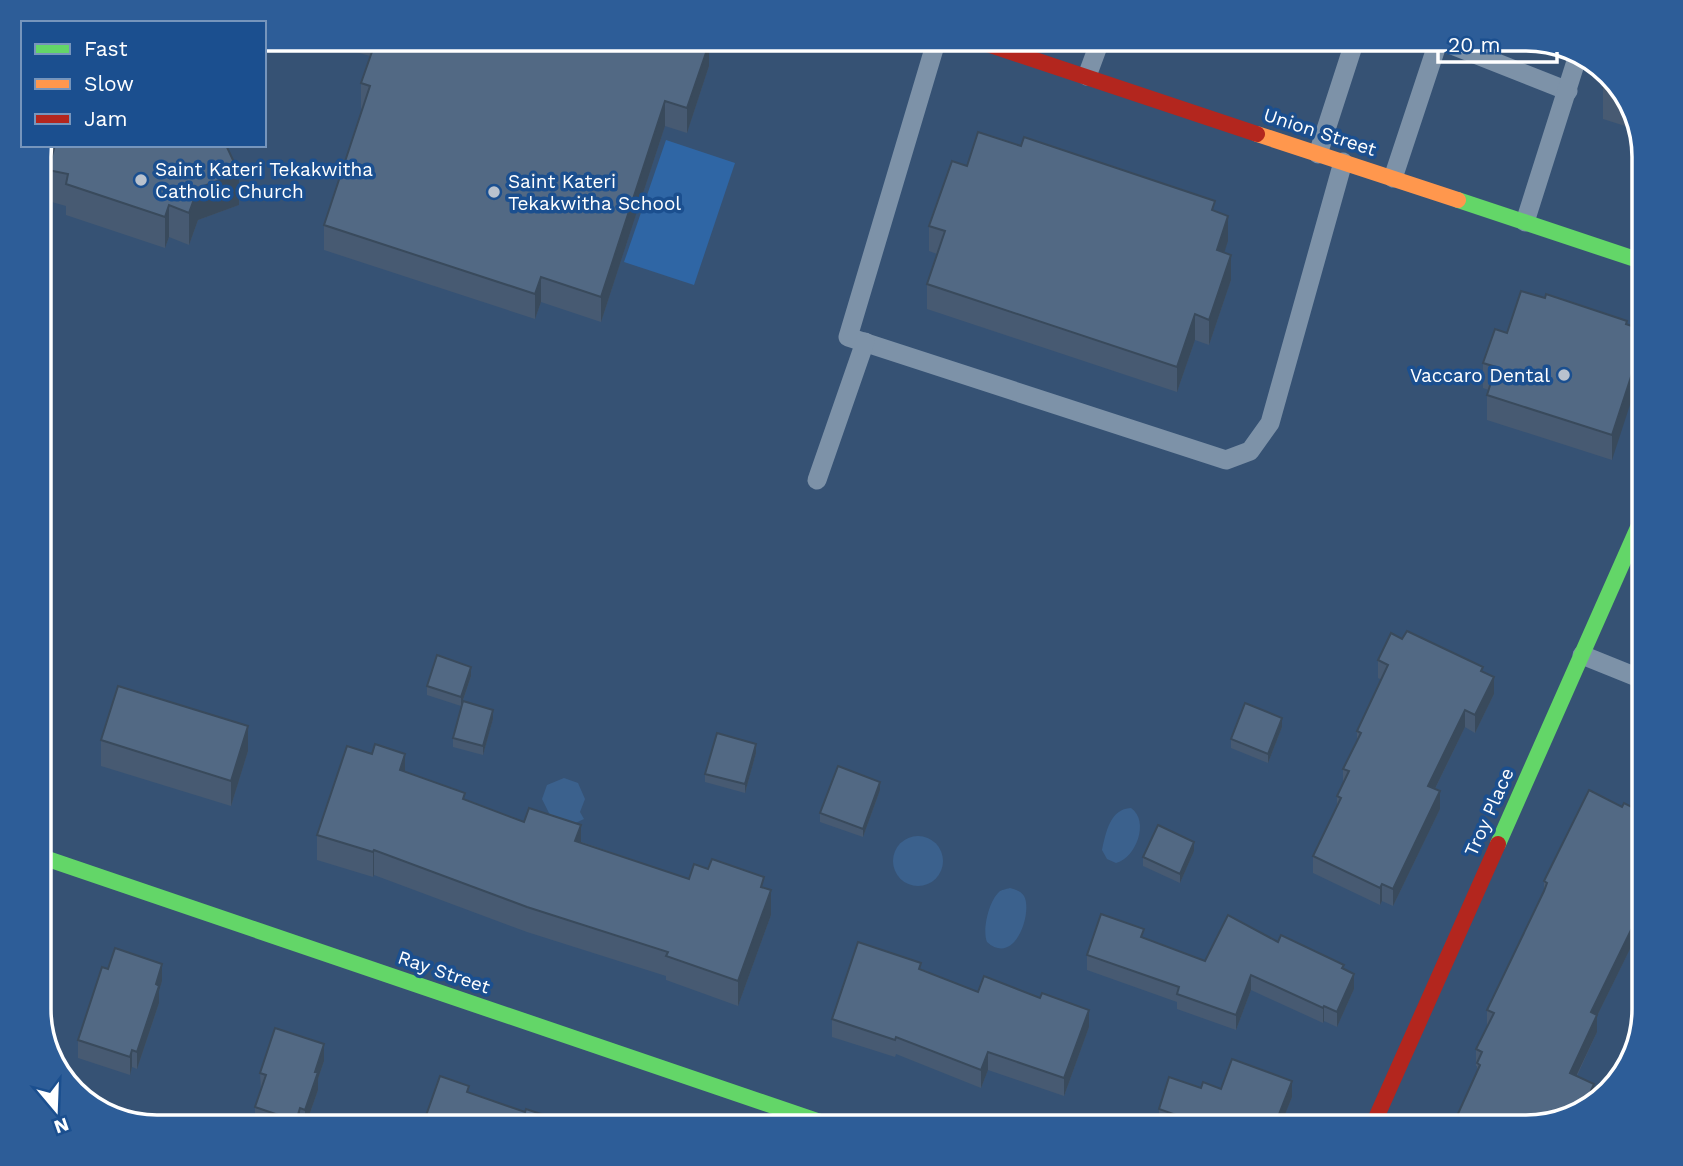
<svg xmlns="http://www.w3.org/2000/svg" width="1683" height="1166" font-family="'Work Sans',sans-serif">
<rect width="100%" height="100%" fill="#365274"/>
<polygon fill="#2f66a5" points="666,140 735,163 694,285 624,262"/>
<g fill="#3b618d">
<polygon points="564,778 578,783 585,799 580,812 584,819 567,827 550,815 542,799 547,785"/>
<path d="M 1131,808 C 1150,821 1136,858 1116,863 L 1107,859 L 1102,850 C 1106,832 1110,809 1131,808 Z"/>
<circle cx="918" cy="861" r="25"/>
<path d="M 1010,888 C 1016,890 1021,891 1024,896 C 1033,912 1015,967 987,942 C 982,930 989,901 999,892 C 1001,890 1006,889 1010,888 Z"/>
</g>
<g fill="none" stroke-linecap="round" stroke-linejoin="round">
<g stroke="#7d92a8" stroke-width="19">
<polyline points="1439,40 1568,91"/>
<polyline points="936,42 848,337 1226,460 1250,451 1270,423 1343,162"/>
<polyline points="1087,76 1100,41"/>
<polyline points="1318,154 1355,40"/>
<polyline points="1393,178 1439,39"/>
<polyline points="1525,222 1578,55"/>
<polyline points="817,480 865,342"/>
<polyline points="1582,655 1644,680"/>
</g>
<g stroke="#63d668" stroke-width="16">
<polyline points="1458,200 1644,262"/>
<polyline points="1498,844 1644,514"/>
<polyline points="39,856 835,1127"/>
</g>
<polyline stroke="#ff974d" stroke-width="16" points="1257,134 1458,200"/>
<g stroke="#b3261e" stroke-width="16">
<polyline points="981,42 1257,134"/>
<polyline points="1372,1127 1498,844"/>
</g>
</g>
<g fill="#475a72">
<polygon points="709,44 709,66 687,133 665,126 601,322 541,302 535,319 324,250 324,225 362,109 361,108 361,83 370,56 356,52 356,46"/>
<polygon points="1607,76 1632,104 1638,130 1603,119 1603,87"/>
<polygon points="967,166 1215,211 1228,241 1224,252 1231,280 1209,345 1195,340 1177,392 927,309 927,284 937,254 929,251 929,226"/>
<polygon points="48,170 239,205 198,220 189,245 169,237 165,248 66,215 66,206 48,201"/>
<polygon points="1545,298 1627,321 1612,460 1487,420 1487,395 1489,390 1483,388 1483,363 1507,333"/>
<polygon points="1402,639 1483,672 1494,694 1475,733 1465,727 1435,789 1440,809 1393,906 1382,901 1380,905 1313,873 1313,856 1337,806 1337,796 1343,783 1343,769 1357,740 1357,731 1382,680 1378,678 1378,660"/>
<polygon points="471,676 461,706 427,695 427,686"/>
<polygon points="493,719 483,755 453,747 453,738"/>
<polygon points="1282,727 1268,763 1231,748 1231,739"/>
<polygon points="101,740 248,751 231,806 101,766"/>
<polygon points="756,753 745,793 705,782 705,774"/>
<polygon points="405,772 465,800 524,822 689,879 764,888 771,915 738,1006 666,980 666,976 527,932 374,875 373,877 317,860 317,835"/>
<polygon points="880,790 863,837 820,822 820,813"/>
<polygon points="1622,807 1644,813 1644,953 1631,947 1597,1016 1597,1032 1577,1076 1594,1100 1579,1115 1477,1071 1477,1066 1476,1066 1476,1049 1487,1026 1487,1010 1544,892 1544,881"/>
<polygon points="1194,851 1180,883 1143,866 1143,857"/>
<polygon points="1144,938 1205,961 1278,942 1344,969 1354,989 1337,1027 1324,1021 1323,1023 1251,990 1236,1030 1177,1009 1177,1002 1087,970 1087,955"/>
<polygon points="921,969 978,992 1089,1027 1064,1096 988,1070 981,1088 896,1054 895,1057 832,1037 832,1019"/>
<polygon points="162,981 159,991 159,1003 137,1069 132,1067 130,1075 78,1058 78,1040"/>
<polygon points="324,1061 318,1079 318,1090 305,1127 300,1125 300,1128 264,1128 255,1125 255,1107 261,1091 260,1073"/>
<polygon points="1201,1088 1221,1089 1292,1097 1280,1127 1164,1127 1159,1126 1159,1109"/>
</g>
<g fill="#394a5c">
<polygon points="709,44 709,66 687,133 687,108"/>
<polygon points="665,101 665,126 601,322 601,297"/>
<polygon points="239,173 239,205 198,220 189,245 189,213 198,188"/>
<polygon points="169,205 169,237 165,248 165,217"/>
<polygon points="1228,216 1228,241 1217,275 1217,250"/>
<polygon points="1231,255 1231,280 1209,345 1209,320"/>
<polygon points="541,277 541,302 535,319 535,294"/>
<polygon points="1195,314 1195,340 1177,392 1177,367"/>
<polygon points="1644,337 1644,362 1612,460 1612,435"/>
<polygon points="471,667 471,676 461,706 461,697"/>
<polygon points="1494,677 1494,694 1475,733 1475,715"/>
<polygon points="493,710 493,719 483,755 483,746"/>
<polygon points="1465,710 1465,727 1428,803 1428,786"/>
<polygon points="1282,718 1282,727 1268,763 1268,754"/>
<polygon points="248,726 248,751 231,806 231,781"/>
<polygon points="756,744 756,753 745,793 745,784"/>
<polygon points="405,754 405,778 400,770"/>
<polygon points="880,782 880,790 863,837 863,829"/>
<polygon points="1440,791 1440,809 1393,906 1393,889"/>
<polygon points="581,825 581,850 575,841"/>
<polygon points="1194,842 1194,851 1180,883 1180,874"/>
<polygon points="374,850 374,875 373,877 373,852"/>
<polygon points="1382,884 1382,901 1380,905 1380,888"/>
<polygon points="771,890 771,915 738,1006 738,981"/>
<polygon points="1631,930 1631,947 1597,1016 1597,1032 1570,1089 1570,1073 1591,1012"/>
<polygon points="162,964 162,981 159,991 159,1003 137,1069 137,1052 156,984"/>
<polygon points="1354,974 1354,989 1337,1027 1337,1012"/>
<polygon points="1251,975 1251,990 1236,1030 1236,1015"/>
<polygon points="1324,1006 1324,1021 1323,1023 1323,1008"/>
<polygon points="1089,1010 1089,1027 1064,1096 1064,1078"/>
<polygon points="324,1044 324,1061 318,1079 318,1090 305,1127 305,1110 315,1072"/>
<polygon points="132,1050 132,1067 130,1075 130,1057"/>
<polygon points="988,1052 988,1070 981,1088 981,1070"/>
<polygon points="1292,1081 1292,1097 1280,1127 1274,1127"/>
<polygon points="1594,1084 1593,1102 1581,1113"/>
<polygon points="300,1108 300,1128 296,1128 296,1121"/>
</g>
<g fill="#526984" stroke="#394a5c" stroke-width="2">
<polygon points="709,44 687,108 665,101 601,297 541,277 535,294 324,225 370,86 361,83 374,46"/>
<polygon points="1607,76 1622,93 1603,87"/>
<polygon points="978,132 1021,146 1024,137 1215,201 1212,210 1228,216 1217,250 1231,255 1209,320 1195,314 1177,367 927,284 945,231 929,226 952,161 967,166"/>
<polygon points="55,145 226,145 239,173 198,188 189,213 169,205 165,217 66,184 68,174 48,170"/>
<polygon points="1521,291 1545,298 1546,294 1627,321 1626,324 1644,330 1644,337 1612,435 1487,395 1496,367 1483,363 1495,329 1507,333"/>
<polygon points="1407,631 1483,667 1481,671 1494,677 1475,715 1465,710 1428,786 1440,791 1393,889 1382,884 1380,888 1313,856 1341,798 1337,796 1349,771 1343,769 1361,733 1357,731 1388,665 1378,660 1391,633 1402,639"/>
<polygon points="437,655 471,667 461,697 427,686"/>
<polygon points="118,686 248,726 231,781 101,740"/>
<polygon points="463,701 493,710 483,746 453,738"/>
<polygon points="1245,703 1282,718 1268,754 1231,739"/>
<polygon points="717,733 756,744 745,784 705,774"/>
<polygon points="375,744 405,754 400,770 465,793 463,799 524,822 529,808 581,825 575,841 689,879 694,864 708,869 712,859 764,877 761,887 771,890 738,981 666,956 668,952 527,907 374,850 373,852 317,835 347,746 372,754"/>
<polygon points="838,766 880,782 863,829 820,813"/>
<polygon points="1589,790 1622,807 1624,803 1644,813 1644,936 1631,930 1591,1012 1597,1015 1570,1073 1594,1084 1581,1113 1579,1115 1526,1127 1452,1127 1480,1065 1477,1063 1482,1052 1476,1049 1494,1013 1487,1010 1544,891 1547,883 1544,881"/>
<polygon points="1158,825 1194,842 1180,874 1143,857"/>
<polygon points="1101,914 1144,929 1141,937 1205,961 1228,915 1278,942 1281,935 1344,965 1342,968 1354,974 1337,1012 1324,1006 1323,1008 1251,975 1236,1015 1177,994 1179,987 1087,955"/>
<polygon points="858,942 921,963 919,969 978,992 984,976 1040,998 1042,993 1089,1010 1064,1078 988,1052 981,1070 896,1037 895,1040 832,1019"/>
<polygon points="115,948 162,964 156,984 159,986 137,1052 132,1050 130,1057 78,1040 102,967 108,969"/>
<polygon points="275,1028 324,1044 315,1072 318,1072 305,1110 300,1108 296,1121 255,1107 266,1075 260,1073"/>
<polygon points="1232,1059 1292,1081 1274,1127 1207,1127 1207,1126 1159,1109 1169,1077 1201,1088 1203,1082 1221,1089"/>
<polygon points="440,1076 469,1086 467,1092 525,1112 526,1109 565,1122 564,1127 422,1127"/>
</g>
<g fill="#b9c2ce" stroke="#1b4f8f" stroke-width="2.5">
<circle cx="141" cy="180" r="7"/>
<circle cx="494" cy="192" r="7"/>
<circle cx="1564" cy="375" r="7"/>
</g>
<g text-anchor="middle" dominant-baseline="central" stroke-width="7" stroke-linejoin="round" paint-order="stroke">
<g font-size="19" fill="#fff" stroke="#1b4f8f">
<text transform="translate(1320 132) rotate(18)">Union Street</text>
<text transform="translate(1489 812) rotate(-66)">Troy Place</text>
<text transform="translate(444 972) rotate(19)">Ray Street</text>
</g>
<g font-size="19" fill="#fff" stroke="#1b4f8f" text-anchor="start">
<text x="155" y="169">Saint Kateri Tekakwitha<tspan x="155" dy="22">Catholic Church</tspan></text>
<text x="508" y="181">Saint Kateri<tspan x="508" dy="22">Tekakwitha School</tspan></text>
<text x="1550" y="375" text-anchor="end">Vaccaro Dental</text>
</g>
</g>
<path d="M0 0H1683V1166H0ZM157 51H1526A106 106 0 0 1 1632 157V1009A106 106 0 0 1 1526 1115H157A106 106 0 0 1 51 1009V157A106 106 0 0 1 157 51Z" fill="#2d5d98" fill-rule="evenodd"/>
<path fill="none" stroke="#fff" stroke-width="3.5" d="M157 51H1526A106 106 0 0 1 1632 157V1009A106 106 0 0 1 1526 1115H157A106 106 0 0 1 51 1009V157A106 106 0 0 1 157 51Z"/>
<rect x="21" y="21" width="245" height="126" fill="#1b4f8f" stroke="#7695bc" stroke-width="2"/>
<rect x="35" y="44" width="35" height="10" fill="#63d668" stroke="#7695bc" stroke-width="2"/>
<text x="84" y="56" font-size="21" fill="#ffffff">Fast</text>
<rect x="35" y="79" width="35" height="10" fill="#ff974d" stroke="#7695bc" stroke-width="2"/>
<text x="84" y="91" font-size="21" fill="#ffffff">Slow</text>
<rect x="35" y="114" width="35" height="10" fill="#b3261e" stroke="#7695bc" stroke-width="2"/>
<text x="84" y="126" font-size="21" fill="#ffffff">Jam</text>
<g transform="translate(56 1110) rotate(161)" stroke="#1b4f8f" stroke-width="5" paint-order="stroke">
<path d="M0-5L12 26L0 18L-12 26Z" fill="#ffffff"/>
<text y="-10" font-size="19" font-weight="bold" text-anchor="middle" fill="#ffffff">N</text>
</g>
<path d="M1438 52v10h119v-10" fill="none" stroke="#ffffff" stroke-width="3.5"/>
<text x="1448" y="52" font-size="21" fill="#ffffff" stroke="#1b4f8f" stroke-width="5" paint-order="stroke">20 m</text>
</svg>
